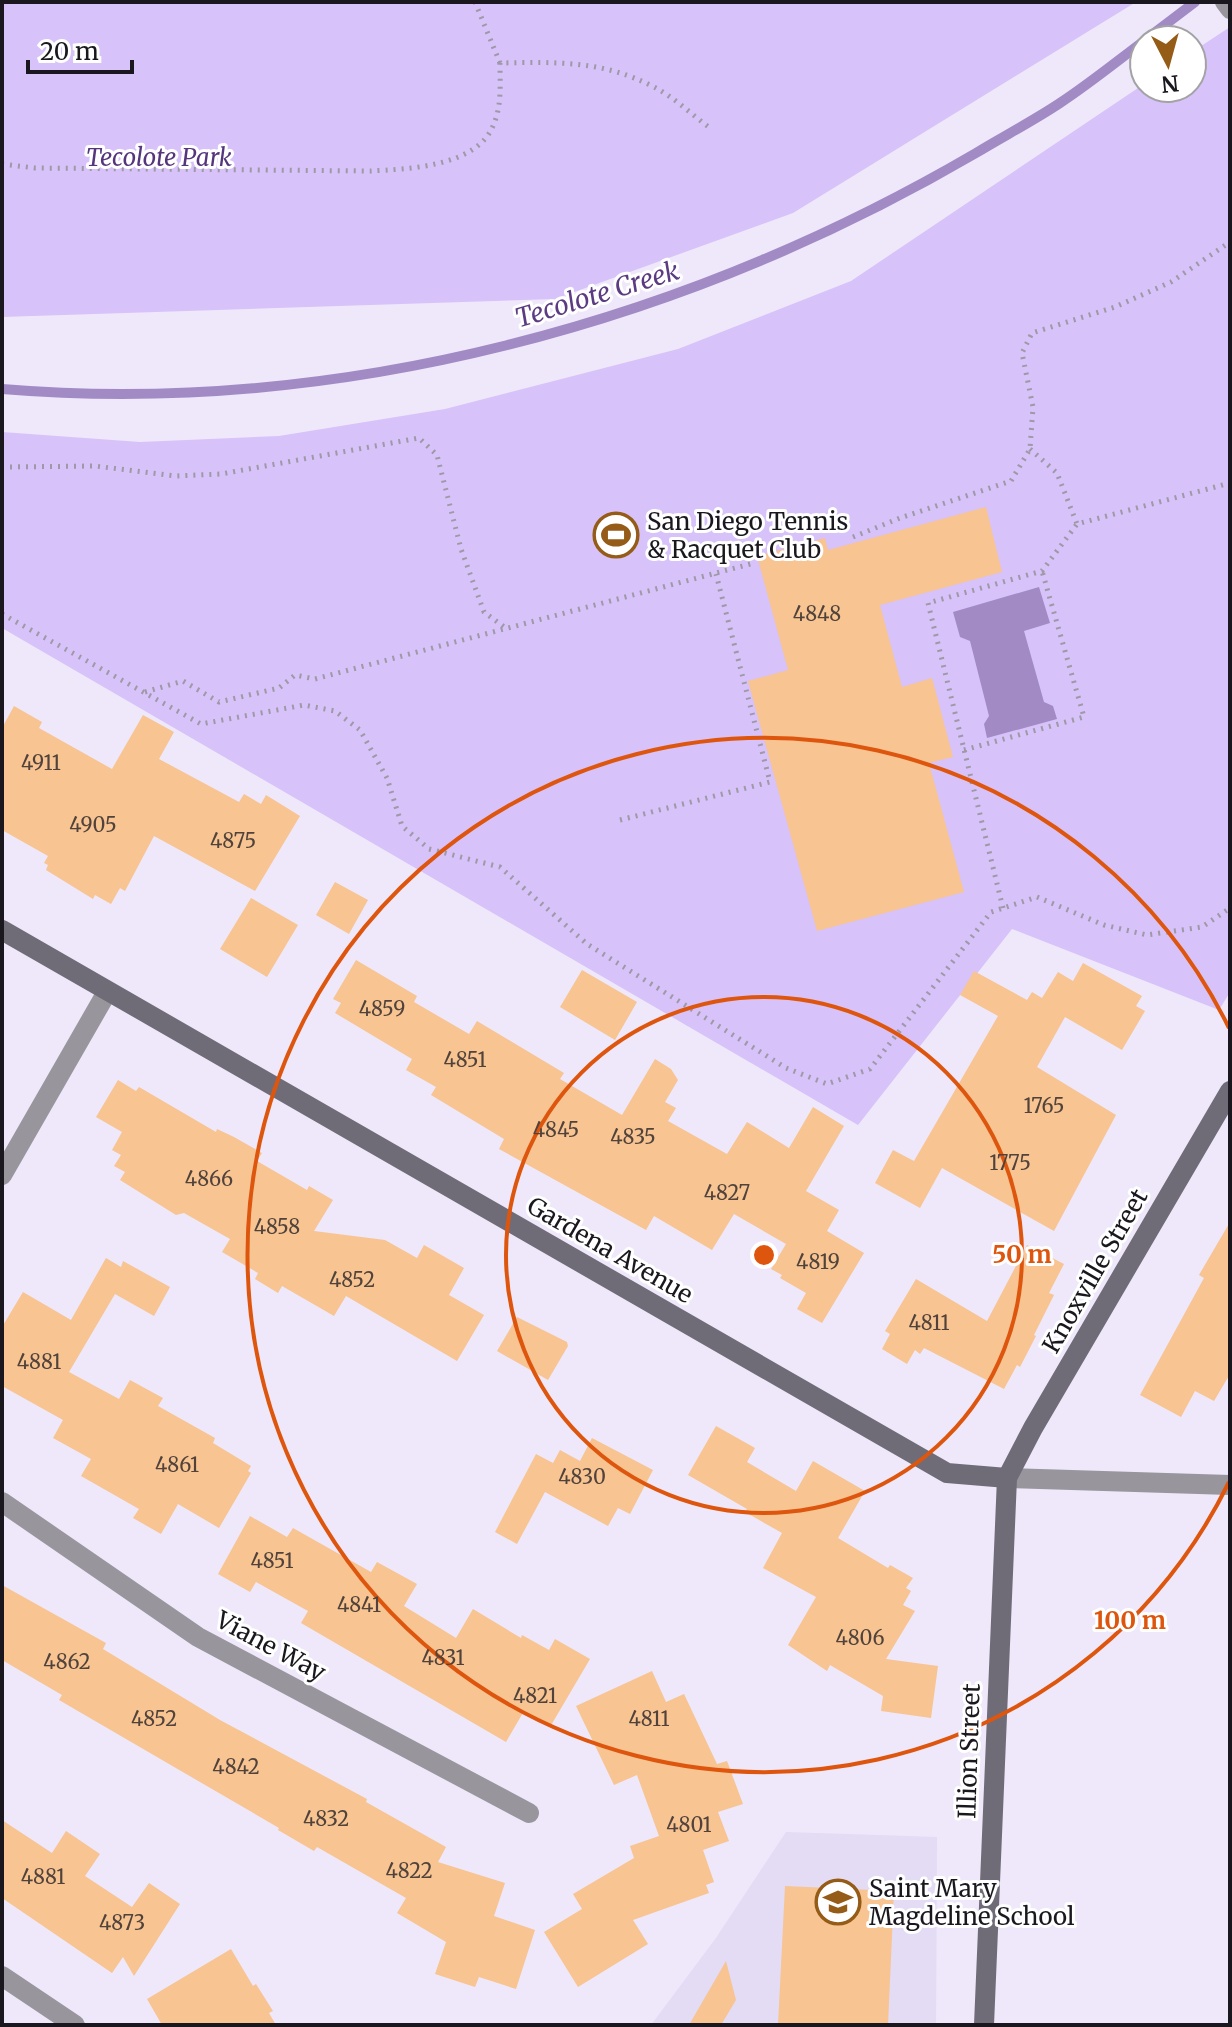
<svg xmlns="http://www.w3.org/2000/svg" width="1232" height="2027" font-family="Merriweather,serif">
<rect width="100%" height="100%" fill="#eee8fa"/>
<polygon fill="#e4dbf4" points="786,1832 937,1837 936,2025 651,2025 716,1938"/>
<g fill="#d7c2f9">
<polygon points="2,2 1136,2 793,213 555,299 2,317"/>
<polygon points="1230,27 1230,992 1219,1010 1012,929 858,1125 2,628 2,432 140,442 279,436 445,409 678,349 851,281 1144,84 1144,88 1192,88 1192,52"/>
</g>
<polygon fill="#a28bc5" points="1039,587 1050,623 1024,631 1044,702 1053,706 1057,719 987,738 984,724 989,716 970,641 960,637 953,612"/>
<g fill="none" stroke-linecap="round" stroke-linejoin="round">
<g stroke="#a28bc5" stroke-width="10">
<polyline points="1145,40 1195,2"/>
<path d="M 2,389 C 340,417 685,323 976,153 C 1004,136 1033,121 1060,103 C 1089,84 1116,62 1144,41"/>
</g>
</g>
<g fill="#f7c492">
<polygon points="986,507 1002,572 880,605 902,687 932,678 953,757 929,763 964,892 817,931 748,681 788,670 757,556 825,538 828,550"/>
<polygon points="14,706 42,722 39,728 112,769 143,715 174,732 159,759 239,802 244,794 261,804 266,795 300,816 255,891 154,836 125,891 120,888 111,904 95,895 93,899 46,870 48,865 44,863 48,856 2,830 2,728"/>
<polygon points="335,882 368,900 349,934 316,915"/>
<polygon points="251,898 298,925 267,977 220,949"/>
<polygon points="356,960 417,996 414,1002 469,1034 477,1021 564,1073 560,1079 622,1115 655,1059 671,1069 678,1080 665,1102 676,1108 668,1121 727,1154 747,1122 789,1148 813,1107 844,1126 806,1191 839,1210 827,1231 864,1253 822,1323 797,1309 806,1293 780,1278 782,1275 771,1269 786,1244 734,1214 712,1250 654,1216 646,1230 499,1149 504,1139 431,1095 436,1087 406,1070 412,1059 335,1013 341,1003 333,999"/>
<polygon points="1083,963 1142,996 1136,1006 1145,1011 1122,1050 1065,1017 1037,1067 1116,1115 1054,1231 942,1168 920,1208 875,1183 893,1150 914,1161 998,1016 960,995 974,971 1027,1000 1032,992 1042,998 1058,972 1073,981"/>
<polygon points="582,970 637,1002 615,1040 560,1007"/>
<polygon points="118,1080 136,1091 139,1087 216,1132 217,1129 234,1137 262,1153 257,1161 307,1190 309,1186 333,1200 314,1231 385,1240 417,1258 424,1245 464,1268 449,1295 484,1315 457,1361 346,1296 334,1316 282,1286 278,1293 255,1279 258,1273 222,1252 230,1239 184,1213 176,1215 120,1180 125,1172 114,1166 121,1155 112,1150 122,1132 96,1117"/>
<polygon points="1230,1222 1230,1374 1214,1401 1195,1391 1181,1417 1140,1395 1204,1278 1199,1275"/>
<polygon points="1027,1245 1064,1264 1049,1293 1054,1295 1034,1335 1036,1336 1020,1367 1017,1365 1004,1389 924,1348 920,1354 915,1350 907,1364 882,1349 890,1334 885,1331 916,1279 987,1321"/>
<polygon points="106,1258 121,1267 123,1261 170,1287 154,1316 115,1294 69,1372 119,1399 130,1380 163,1398 158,1406 215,1438 213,1443 251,1466 248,1471 251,1473 219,1528 178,1504 161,1534 133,1518 139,1509 81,1476 91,1459 53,1438 63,1420 2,1386 2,1327 23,1292 71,1320"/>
<polygon points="517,1317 567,1342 568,1346 548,1380 497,1351"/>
<polygon points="716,1426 755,1448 747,1462 796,1491 813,1461 865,1491 838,1538 888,1568 890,1565 913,1578 906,1588 911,1591 903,1605 915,1611 886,1659 938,1666 931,1718 881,1711 883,1696 830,1665 827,1671 788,1645 816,1597 763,1568 782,1533 745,1512 747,1509 688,1475"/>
<polygon points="592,1438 653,1470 630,1514 618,1508 608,1526 545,1492 517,1544 495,1532 536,1454 553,1463 560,1450 580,1461"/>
<polygon points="250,1516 287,1537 293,1528 371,1572 377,1562 417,1584 404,1606 456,1638 473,1609 521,1638 522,1635 549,1650 555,1639 590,1659 550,1727 524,1711 506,1742 301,1623 308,1611 256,1582 250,1592 218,1574"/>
<polygon points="2,1585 106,1643 103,1649 220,1720 367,1799 366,1802 446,1847 438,1862 505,1883 494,1916 535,1930 516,1989 479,1977 475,1987 435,1974 446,1942 397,1913 406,1898 317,1847 314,1851 278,1830 279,1828 59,1700 62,1695 2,1660"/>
<polygon points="652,1671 666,1702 684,1694 717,1764 727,1761 743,1804 718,1812 729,1841 703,1850 714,1882 706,1885 709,1893 633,1920 648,1944 578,1987 544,1932 582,1909 573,1894 634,1858 630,1846 659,1836 637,1775 614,1785 576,1706"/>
<polygon points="2,1820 52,1853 66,1831 100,1854 85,1876 132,1907 149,1883 180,1904 134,1976 123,1957 112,1973 2,1898"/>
<polygon points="785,1886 894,1891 888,2025 778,2025"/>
<polygon points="231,1949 253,1986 256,1984 273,2011 269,2013 276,2025 162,2025 147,1999"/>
<polygon points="726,1961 736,2000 721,2025 689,2025"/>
</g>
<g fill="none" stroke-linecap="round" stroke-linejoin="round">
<g stroke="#9d99a6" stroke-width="5" stroke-dasharray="2 6" stroke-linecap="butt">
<polyline points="475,2 500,63"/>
<path d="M 2,164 L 35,168 L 370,171 C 407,169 476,167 493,126 C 502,106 500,85 500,63 C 556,62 602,60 654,87 C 674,97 692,115 710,128"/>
<polyline points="1030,449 1057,473 1077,524 1230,483"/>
<polyline points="2,467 95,466 175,476 221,474 419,438 437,455 461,549 484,612 507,629"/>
<polyline points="853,537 900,518 1011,481 1030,449 1033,407 1022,353 1032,333 1115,307 1171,282 1230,242"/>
<polyline points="2,614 201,724 304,705 335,711 360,730 387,778 402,826 429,849 500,867 587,944 786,1068 827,1084 870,1069 991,912 1037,897 1104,925 1147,935 1202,927 1230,908"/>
<polyline points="145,692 183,681 219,702 279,688 295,675 315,679 754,563"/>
<polyline points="964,750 1084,717 1042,571"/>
<polyline points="620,820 770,782 716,574"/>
<polyline points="1003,908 928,603 1042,571 1077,524"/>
</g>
<polyline stroke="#98959c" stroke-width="18" points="1224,2 1230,10"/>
<g stroke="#98959c" stroke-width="20">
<polyline points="2,1175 107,992"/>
<polyline points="1007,1478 1230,1485"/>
<polyline points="2,1502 198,1637 529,1813"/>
<polyline points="2,1976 75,2025"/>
</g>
<g stroke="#706c77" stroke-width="20">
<polyline points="2,930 947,1473 1007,1478"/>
<polyline points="984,2025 1007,1478 1033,1428 1230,1091"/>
</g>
</g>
<g fill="none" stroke="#de560d" stroke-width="4">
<circle cx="764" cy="1255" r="258"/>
<path d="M1229 1482A517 517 0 1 1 1229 1028"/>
</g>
<defs>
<g id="stadium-ring" transform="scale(2.3)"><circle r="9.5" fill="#fff" stroke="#955c17" stroke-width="1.5"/><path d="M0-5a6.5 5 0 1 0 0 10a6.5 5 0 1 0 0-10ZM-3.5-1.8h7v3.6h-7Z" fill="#955c17"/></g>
<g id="school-ring" transform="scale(2.3)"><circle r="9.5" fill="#fff" stroke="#955c17" stroke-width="1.5"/><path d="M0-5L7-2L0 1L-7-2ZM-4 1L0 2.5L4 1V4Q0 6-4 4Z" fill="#955c17"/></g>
</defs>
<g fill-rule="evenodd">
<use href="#stadium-ring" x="616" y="535"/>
<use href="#school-ring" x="838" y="1902"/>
</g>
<g text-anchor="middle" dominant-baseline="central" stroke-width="6" stroke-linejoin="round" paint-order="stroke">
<g font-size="20" fill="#51433b">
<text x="817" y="613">4848</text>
<text x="41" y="762">4911</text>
<text x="93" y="824">4905</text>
<text x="233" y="840">4875</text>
<text x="382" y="1008">4859</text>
<text x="465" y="1059">4851</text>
<text x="1044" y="1105">1765</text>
<text x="556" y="1129">4845</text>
<text x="633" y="1136">4835</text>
<text x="1010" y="1162">1775</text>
<text x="209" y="1178">4866</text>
<text x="727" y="1192">4827</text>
<text x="277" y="1226">4858</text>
<text x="818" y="1261">4819</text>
<text x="352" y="1279">4852</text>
<text x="929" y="1322">4811</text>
<text x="39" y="1361">4881</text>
<text x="177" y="1464">4861</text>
<text x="582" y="1476">4830</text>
<text x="272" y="1560">4851</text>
<text x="359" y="1604">4841</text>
<text x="860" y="1637">4806</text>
<text x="443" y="1657">4831</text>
<text x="67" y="1661">4862</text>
<text x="535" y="1695">4821</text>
<text x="154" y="1718">4852</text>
<text x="649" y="1718">4811</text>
<text x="236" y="1766">4842</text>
<text x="326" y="1818">4832</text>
<text x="689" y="1824">4801</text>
<text x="409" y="1870">4822</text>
<text x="43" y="1876">4881</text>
<text x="122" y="1922">4873</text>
</g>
<g font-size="24" font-style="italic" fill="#55357c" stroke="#fff">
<text x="159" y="157">Tecolote Park</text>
</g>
<g font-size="24" fill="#1a181e" stroke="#fff" text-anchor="start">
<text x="647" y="521">San Diego Tennis<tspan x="647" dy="28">&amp; Racquet Club</tspan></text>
<text x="869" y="1888">Saint Mary<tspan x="869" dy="28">Magdeline School</tspan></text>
</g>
<g font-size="24" fill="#1a181e" stroke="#fff">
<text transform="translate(610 1250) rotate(30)">Gardena Avenue</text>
<text transform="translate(1095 1271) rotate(-60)">Knoxville Street</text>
<text transform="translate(271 1646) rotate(28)">Viane Way</text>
<text transform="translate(969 1751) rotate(-88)">Illion Street</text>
</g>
<g font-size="26" font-style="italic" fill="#5b3b82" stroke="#fff">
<text transform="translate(597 294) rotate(-17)">Tecolote Creek</text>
</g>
</g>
<circle cx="764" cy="1255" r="12" fill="#de560d" stroke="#fff" stroke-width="4"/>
<g font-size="24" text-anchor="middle" font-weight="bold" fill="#de560d" stroke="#fff" stroke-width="6" stroke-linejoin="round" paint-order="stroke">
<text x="1022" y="1263">50 m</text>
<text x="1130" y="1629">100 m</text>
</g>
<rect width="1232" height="2027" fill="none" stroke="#1a181e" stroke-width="8"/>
<g transform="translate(1168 64) rotate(174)"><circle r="38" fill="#ffffff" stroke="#a3a3a5" stroke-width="2"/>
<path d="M0-6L14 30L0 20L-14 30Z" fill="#955c17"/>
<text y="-12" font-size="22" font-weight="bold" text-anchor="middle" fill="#1a181e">N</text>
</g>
<path d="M28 60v12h104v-12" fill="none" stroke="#1a181e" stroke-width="4"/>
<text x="40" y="60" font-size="24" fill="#1a181e" stroke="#ffffff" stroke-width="6" paint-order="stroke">20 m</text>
</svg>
